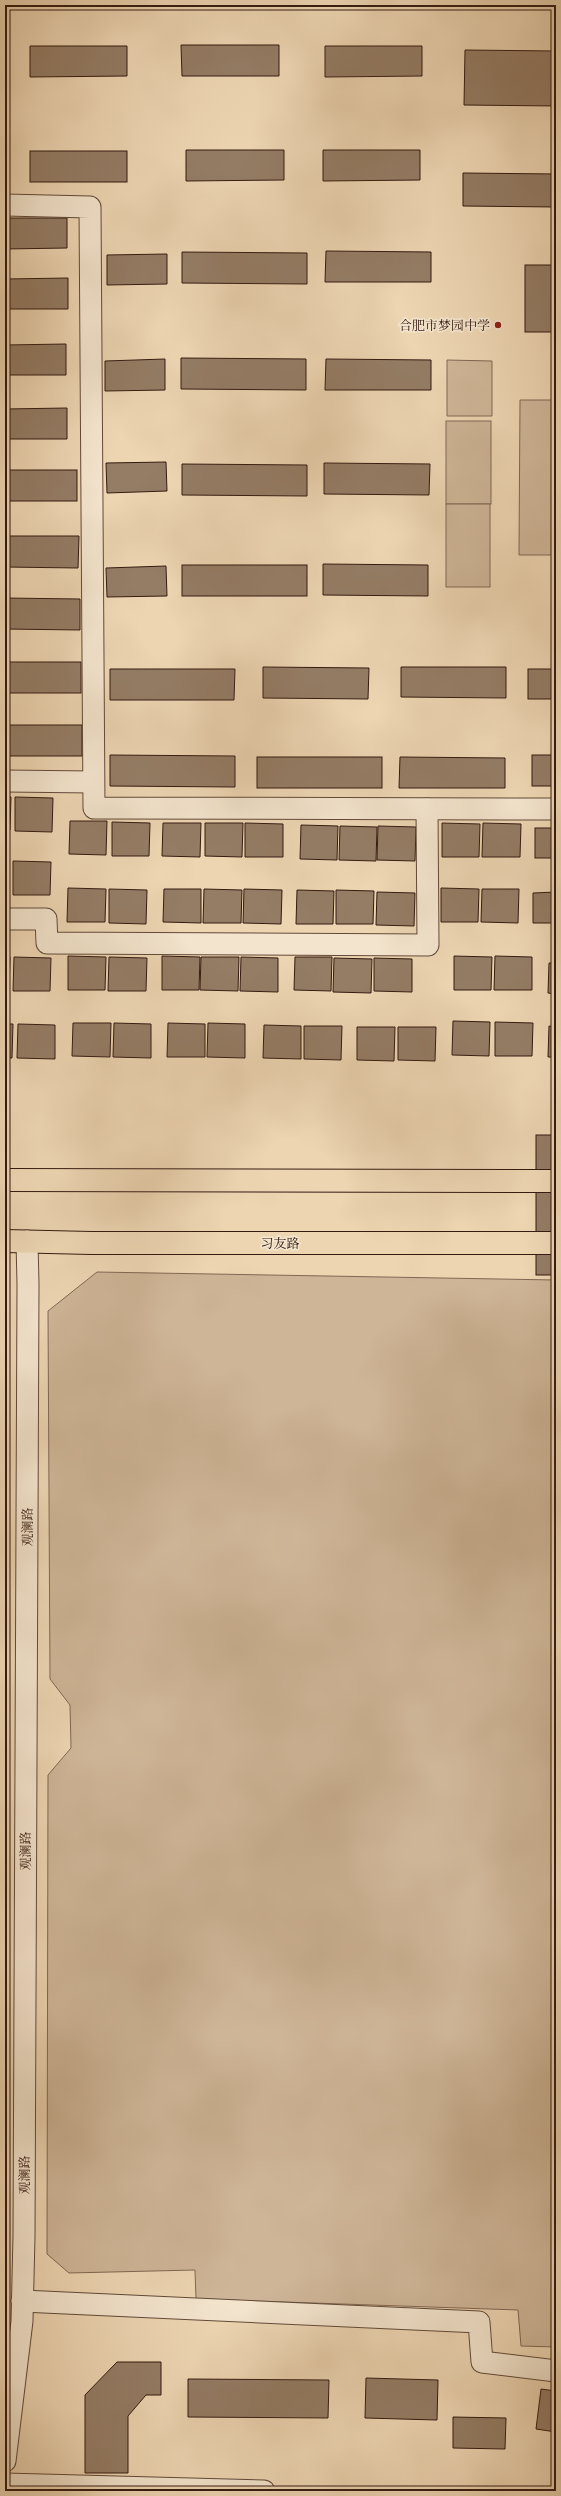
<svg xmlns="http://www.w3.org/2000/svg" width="561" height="2496" font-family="'IM FELL French Canon','Noto Serif SC',serif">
<rect width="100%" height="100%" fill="#edd5b2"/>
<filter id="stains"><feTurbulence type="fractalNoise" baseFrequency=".005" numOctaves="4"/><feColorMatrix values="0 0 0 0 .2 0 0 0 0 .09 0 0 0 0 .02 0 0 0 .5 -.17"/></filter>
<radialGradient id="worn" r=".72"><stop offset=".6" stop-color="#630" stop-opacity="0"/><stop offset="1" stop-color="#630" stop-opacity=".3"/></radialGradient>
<g fill="#ceb597" stroke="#816854">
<polygon points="447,360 492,361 492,416 447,416"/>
<polygon points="520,400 556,400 556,555 519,555"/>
<rect x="446" y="421" width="45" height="83"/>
<rect x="446" y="504" width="44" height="83"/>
<polygon points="97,1272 556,1280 556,2347 521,2346 518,2310 196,2299 195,2270 69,2273 47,2254 48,1775 71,1748 70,1705 50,1679 48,1311"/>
</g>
<g fill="#947c65" stroke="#341b11">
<polygon points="181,45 279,45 279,76 182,76"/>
<polygon points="30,46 127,46 127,76 30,77"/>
<polygon points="325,46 422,46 422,76 325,77"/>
<polygon points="465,50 556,51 556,106 464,105"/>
<polygon points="186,150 284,150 284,180 186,181"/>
<polygon points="323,150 420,150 420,180 323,181"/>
<rect x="30" y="151" width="97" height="31"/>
<polygon points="463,173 556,174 556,207 463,206"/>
<polygon points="5,218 67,218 67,248 5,249"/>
<polygon points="326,251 431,252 431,282 325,282"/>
<polygon points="182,252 307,253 307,284 182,283"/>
<polygon points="167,254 167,284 107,285 107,255"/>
<rect x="525" y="265" width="31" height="67"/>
<polygon points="68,278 68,309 5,309 5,279"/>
<polygon points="66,344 66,375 5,375 5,345"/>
<polygon points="181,358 306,359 306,390 181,389"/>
<polygon points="165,359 165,390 105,391 105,361"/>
<polygon points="326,359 431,360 431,390 325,390"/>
<polygon points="67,408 67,439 5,439 5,409"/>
<polygon points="166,462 167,491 107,493 106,463"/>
<polygon points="324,463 430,464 429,495 324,494"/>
<polygon points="182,464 307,465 307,496 182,495"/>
<rect x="5" y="470" width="72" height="31"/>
<polygon points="5,536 79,536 78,568 5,567"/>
<polygon points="323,564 428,565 428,596 323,595"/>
<rect x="182" y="565" width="125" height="31"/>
<polygon points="166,566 167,596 107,597 106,568"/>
<polygon points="5,598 80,599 80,630 5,629"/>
<rect x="5" y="662" width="76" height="31"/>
<polygon points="263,667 369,668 368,699 263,698"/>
<polygon points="401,667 506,667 506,698 401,697"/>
<polygon points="110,669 235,669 234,700 110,700"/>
<rect x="528" y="669" width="28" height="30"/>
<rect x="5" y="725" width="77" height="31"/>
<polygon points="110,755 235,756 235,787 110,786"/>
<rect x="532" y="755" width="24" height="31"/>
<rect x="257" y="757" width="125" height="31"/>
<polygon points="400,757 505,758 505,788 399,788"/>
<polygon points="5,796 11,797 10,830 5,830"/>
<polygon points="15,797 53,798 52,832 15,831"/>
<polygon points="70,821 107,821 106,855 69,854"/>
<polygon points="112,822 150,823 149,856 112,856"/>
<polygon points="163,823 201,823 200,857 162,856"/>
<polygon points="205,823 243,823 242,857 205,856"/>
<polygon points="245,823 283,824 283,857 245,857"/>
<polygon points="442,823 480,824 479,857 442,857"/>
<polygon points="483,823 521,824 520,857 482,857"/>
<polygon points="301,825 338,826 337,860 300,859"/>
<polygon points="340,826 377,827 376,861 339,860"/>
<polygon points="378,826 416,827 415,861 377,860"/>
<rect x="535" y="828" width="21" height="30"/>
<polygon points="5,860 9,861 8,894 5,894"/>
<polygon points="13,861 51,862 50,895 13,895"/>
<polygon points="68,888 106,889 105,922 67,922"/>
<polygon points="441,888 479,889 478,922 441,922"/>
<polygon points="109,889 147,890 146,924 109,923"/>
<polygon points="164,889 201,889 201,923 163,922"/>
<polygon points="204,889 242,890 241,923 203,923"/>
<polygon points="244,889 282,890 281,924 243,923"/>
<polygon points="482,889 519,889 518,923 481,922"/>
<polygon points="297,890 334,891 333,924 296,924"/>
<polygon points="336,890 374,891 373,924 336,924"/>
<polygon points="377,892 415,893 414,926 376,925"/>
<polygon points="556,892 556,923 533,923 533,893"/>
<polygon points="68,956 106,957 105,990 68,990"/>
<polygon points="162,956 200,957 199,990 162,990"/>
<polygon points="454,956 492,957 491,990 454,990"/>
<polygon points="495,956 532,957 532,990 494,990"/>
<polygon points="5,957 10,957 9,991 5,991"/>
<polygon points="14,957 51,958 50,991 13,991"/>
<polygon points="109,957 147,958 146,991 108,991"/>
<polygon points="201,957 239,957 238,991 200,990"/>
<polygon points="241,957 278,958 278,992 240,991"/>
<polygon points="295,957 332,957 331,991 294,990"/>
<polygon points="334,958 372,959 371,993 333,992"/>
<polygon points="374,958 412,959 412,992 374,991"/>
<polygon points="549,963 556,963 556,994 548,993"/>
<polygon points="453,1021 490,1022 489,1056 452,1055"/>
<polygon points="495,1022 533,1023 532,1056 495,1056"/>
<polygon points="73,1023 111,1023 110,1057 72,1056"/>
<polygon points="114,1023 151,1024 151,1058 113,1057"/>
<polygon points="168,1023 205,1024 205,1057 167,1057"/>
<polygon points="208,1023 245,1024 245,1058 207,1057"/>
<polygon points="5,1024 13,1024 12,1058 5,1058"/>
<polygon points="18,1024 55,1025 55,1059 17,1058"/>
<polygon points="264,1025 301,1026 301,1059 263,1058"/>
<polygon points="304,1026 342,1026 341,1060 304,1059"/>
<polygon points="549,1026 556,1027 556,1057 548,1057"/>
<polygon points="357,1027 395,1027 394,1061 357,1060"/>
<polygon points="398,1027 436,1027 435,1061 398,1060"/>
<rect x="536" y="1135" width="20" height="140"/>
<polygon points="117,2362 161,2362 161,2395 146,2395 128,2416 128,2473 85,2473 85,2395"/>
<polygon points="366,2378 438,2380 437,2420 365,2418"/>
<polygon points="188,2379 329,2380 328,2418 188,2417"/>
<polygon points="541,2389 556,2391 556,2432 536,2429"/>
<polygon points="453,2417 506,2418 505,2449 453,2448"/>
</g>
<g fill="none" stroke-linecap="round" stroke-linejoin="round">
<g stroke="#624a39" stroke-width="23">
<g id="minor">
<polyline points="5,205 90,207 94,808 556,809"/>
<polyline points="5,781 93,782"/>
<polyline points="5,919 46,919 47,943 428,945 427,809"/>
<polyline points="22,2301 479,2322 482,2362 556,2371"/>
<polyline points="5,2461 22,2321 24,2236 28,1284 27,1241"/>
<polyline points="5,2484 264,2491"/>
</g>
</g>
<g stroke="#341b11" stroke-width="24">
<g id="major">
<polyline points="5,1180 556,1181"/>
<polyline points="5,1241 91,1243 556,1243"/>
</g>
</g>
<use href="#minor" stroke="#f3e4cd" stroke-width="21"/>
<use href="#major" stroke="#edd5b2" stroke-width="22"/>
</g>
<circle fill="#8f2418" stroke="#f3e4cd" stroke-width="1.5" cx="498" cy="325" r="4"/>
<g text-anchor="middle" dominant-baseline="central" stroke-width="3.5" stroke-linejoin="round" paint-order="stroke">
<g font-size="13" fill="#341b11" stroke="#f3e4cd" text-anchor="end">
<text x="490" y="325">合肥市梦园中学</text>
</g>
<g font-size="13" fill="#341b11" stroke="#f3e4cd">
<text x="280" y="1243">习友路</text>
<text transform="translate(27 1527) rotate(-90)">观澜路</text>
<text transform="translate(25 1851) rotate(-90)">观澜路</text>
<text transform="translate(24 2175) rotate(-90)">观澜路</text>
</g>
</g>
<rect width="561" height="2496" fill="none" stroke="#edd5b2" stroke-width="20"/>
<rect x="6" y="6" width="549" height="2484" fill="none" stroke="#341b11" stroke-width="2"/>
<rect x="10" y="10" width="541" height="2476" fill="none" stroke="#341b11"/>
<rect width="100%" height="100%" filter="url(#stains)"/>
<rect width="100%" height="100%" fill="url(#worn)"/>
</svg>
